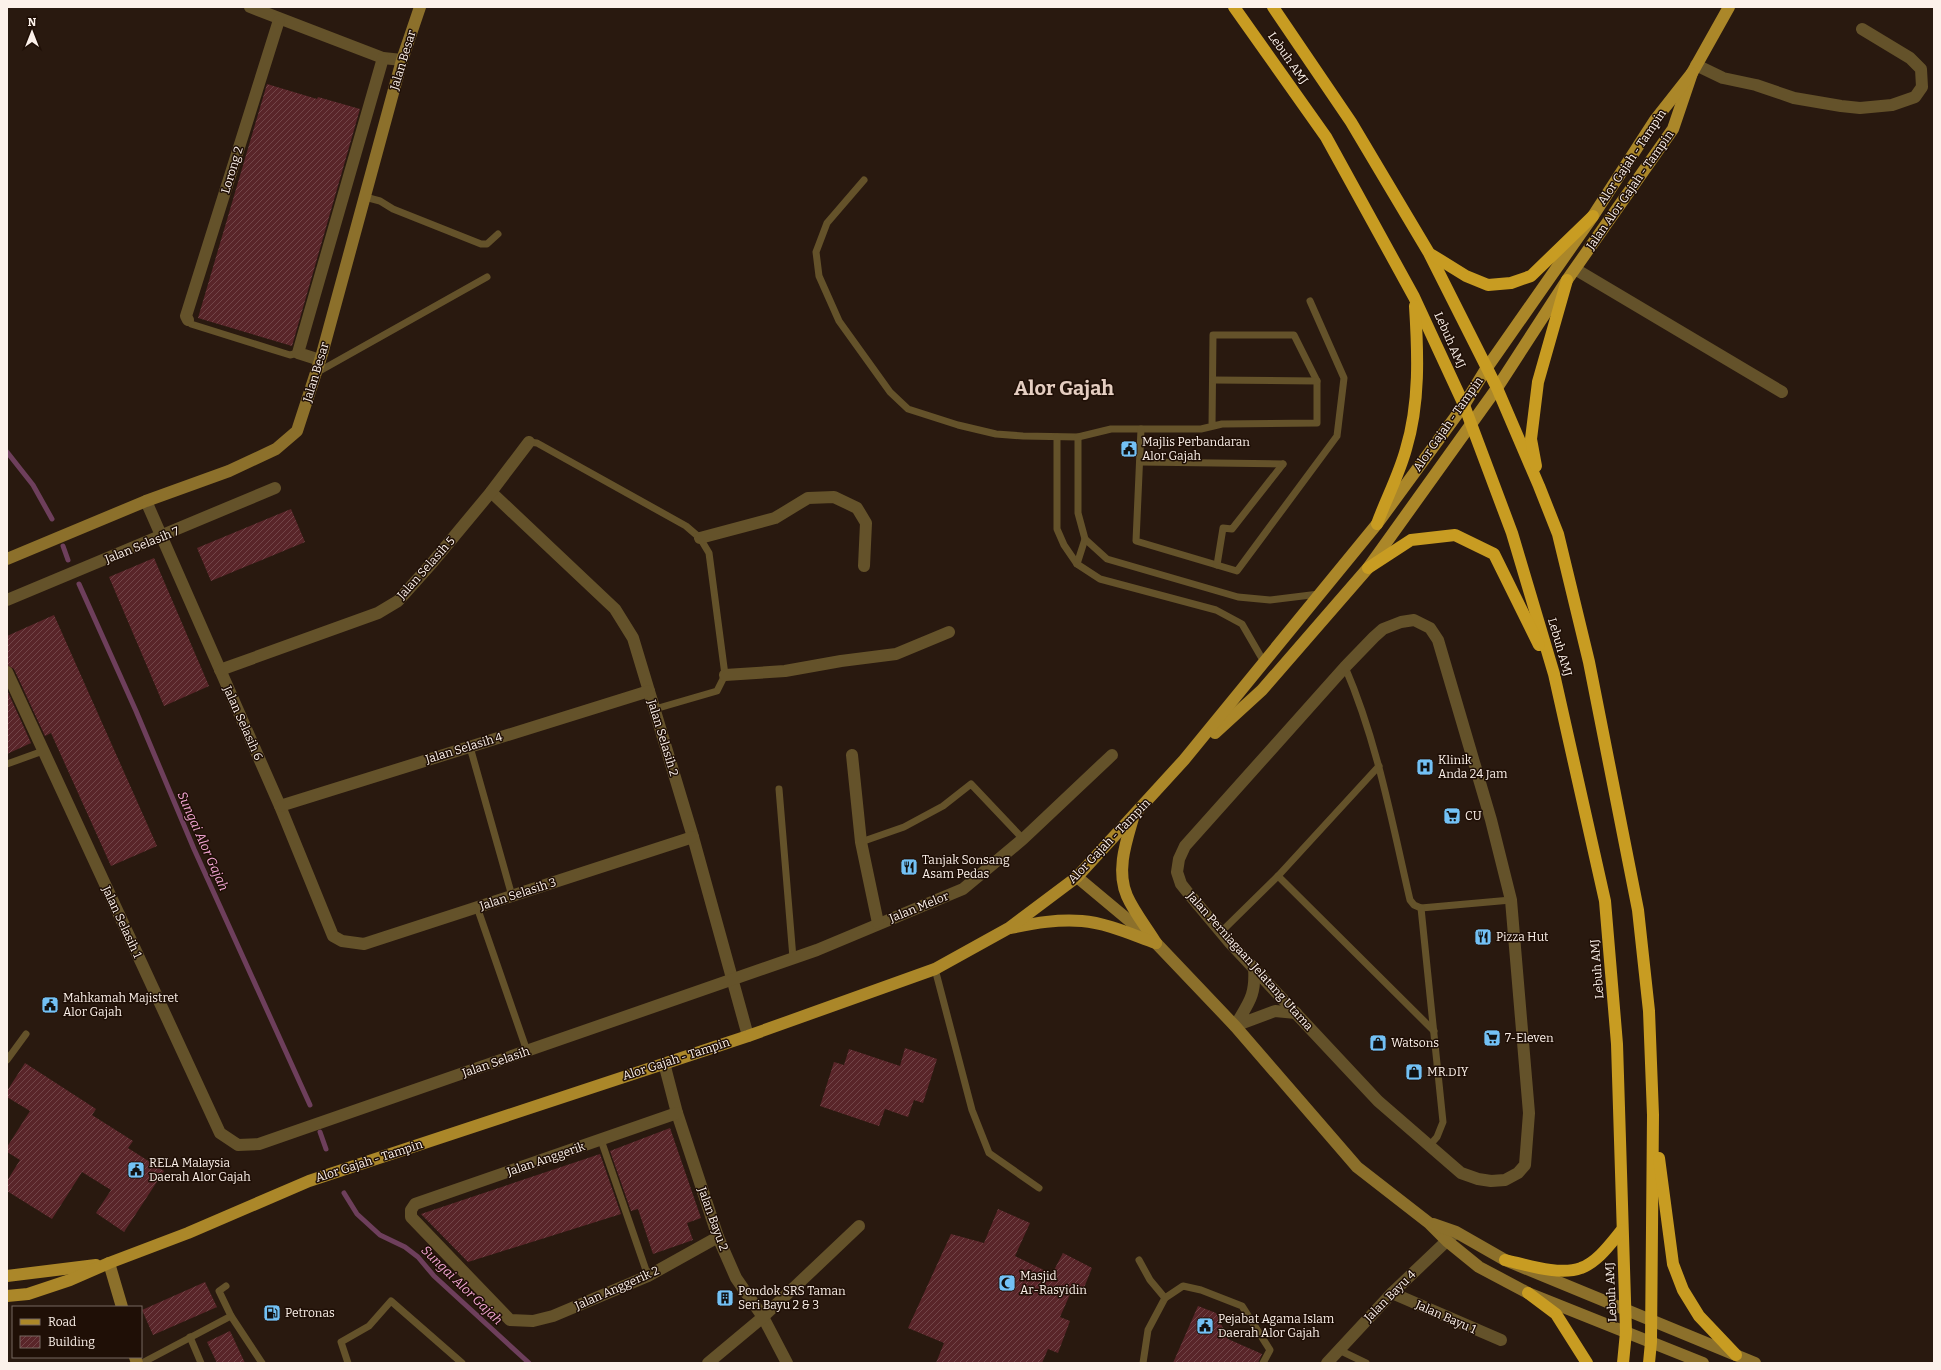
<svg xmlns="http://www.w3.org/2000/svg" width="1941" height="1370" font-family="Bitter,serif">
<defs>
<pattern id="building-hatch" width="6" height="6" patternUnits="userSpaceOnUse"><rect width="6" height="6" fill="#592529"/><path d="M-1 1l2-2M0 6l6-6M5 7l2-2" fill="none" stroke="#724548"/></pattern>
</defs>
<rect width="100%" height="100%" fill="#29190f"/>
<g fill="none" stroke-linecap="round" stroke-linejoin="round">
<g stroke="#6e3f5c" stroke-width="5">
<polyline points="7,452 33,485 52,519"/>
<polyline points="63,546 68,560"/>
<polyline points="79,584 136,711 194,849 310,1105"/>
<polyline points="320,1132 326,1149"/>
<polyline points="344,1193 357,1214 380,1235 405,1247 418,1257 434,1276 529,1363"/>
</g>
</g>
<g fill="url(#building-hatch)">
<polygon points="267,84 317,99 318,97 360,109 292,346 198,318"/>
<polygon points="291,509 305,542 211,581 197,548"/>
<polygon points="154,558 209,686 164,706 109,577"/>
<polygon points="54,615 157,846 111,866 51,733 45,736 14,669 7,665 7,636"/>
<polygon points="7,690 31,743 7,754"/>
<polygon points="905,1048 937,1059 923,1103 914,1100 908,1117 885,1109 879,1126 820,1106 834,1062 844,1065 849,1049 900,1066"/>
<polygon points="25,1063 96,1109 92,1115 133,1141 128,1148 164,1171 124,1232 96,1213 111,1190 82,1172 52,1219 7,1191 7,1181 20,1160 7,1152 7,1147 30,1111 7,1097 7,1091"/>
<polygon points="670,1128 701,1218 687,1223 693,1240 653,1254 638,1209 631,1211 610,1151"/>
<polygon points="600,1154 621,1214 468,1262 421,1214"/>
<polygon points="998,1209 1030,1223 1015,1256 1052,1274 1063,1253 1092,1268 1081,1295 1071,1292 1060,1317 1070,1321 1058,1353 1048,1349 1042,1363 936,1363 944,1343 908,1328 951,1234 984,1243"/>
<polygon points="205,1282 217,1307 153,1335 142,1310"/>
<polygon points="1198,1306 1216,1313 1228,1339 1262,1354 1258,1363 1173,1363"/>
<polygon points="230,1331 245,1363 217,1363 207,1342"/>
</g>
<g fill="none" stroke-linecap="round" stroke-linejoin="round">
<g stroke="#64522a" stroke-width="7">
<polyline points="864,180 827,223 816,252 819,276 839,321 890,392 908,409 958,425 996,434 1023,436 1078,437 1111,429 1201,429 1222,424 1317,423 1317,381 1294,335 1213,335 1212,426"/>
<polyline points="365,197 380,201 393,209 481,244 487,244 498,234"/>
<polyline points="188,320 191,324 290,355 298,353"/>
<polyline points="316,373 487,277"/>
<polyline points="1213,380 1317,381"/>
<polyline points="1141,429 1136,541 1237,571 1337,436 1344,378 1310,301"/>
<polyline points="1057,437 1057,529 1064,545 1077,564 1100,579 1216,610 1242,624 1264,662"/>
<polyline points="1078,437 1078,513 1085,539 1107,559 1238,597 1270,600 1319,594"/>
<polyline points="529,442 537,443 686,526 700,538 709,553 725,675 717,691 655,709"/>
<polyline points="1140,462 1283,464"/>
<polyline points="1077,564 1085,539"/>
<polyline points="1217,565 1223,528 1232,529 1283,464"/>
<path d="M 1345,667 C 1377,741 1392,822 1410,900 L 1414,905 L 1421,908 L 1511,900"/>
<polyline points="470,747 512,896"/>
<polyline points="7,764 43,751"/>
<polyline points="779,789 793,958"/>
<polyline points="861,842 904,827 943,806 971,784 1023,839"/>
<polyline points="1278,876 1434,1031"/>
<polyline points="477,907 527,1051"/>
<polyline points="1421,908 1443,1122 1437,1137 1429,1146"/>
<polyline points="1221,932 1278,876 1379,766"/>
<polyline points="935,969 972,1110 989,1153 1039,1188"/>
<polyline points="7,1060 26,1034"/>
<polyline points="601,1140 648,1276"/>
<polyline points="1139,1260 1150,1280 1165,1298 1148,1330 1143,1363"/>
<polyline points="1165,1298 1183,1286 1201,1290 1242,1306 1270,1350 1263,1363"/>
<polyline points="231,1316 262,1363"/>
<polyline points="190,1337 201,1363"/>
<polyline points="1339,1350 1366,1363"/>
<polyline points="142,1363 231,1316 219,1291 226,1286"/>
<polyline points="348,1363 341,1342 369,1326 391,1301 462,1363"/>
</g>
<g stroke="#64522a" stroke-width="12">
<polyline points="250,7 383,58 402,60"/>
<polyline points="1696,65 1723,78 1756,85 1794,98 1841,106 1860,108 1892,105 1915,97 1922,87 1921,69 1910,58 1862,29"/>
<polyline points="1575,269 1782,392"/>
<polyline points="188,320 186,316 279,20"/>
<polyline points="320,360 298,353 383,58"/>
<polyline points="491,492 615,609 633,638 693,837 748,1036"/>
<polyline points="146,501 280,806 333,936 342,941 364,944 693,837"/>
<polyline points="700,538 775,518 808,498 834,497 857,508 866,523 864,566"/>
<polyline points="7,600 275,488"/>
<polygon points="1414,620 1430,628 1438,640 1491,820 1511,900 1529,1113 1525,1165 1518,1173 1505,1180 1491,1181 1478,1179 1461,1173 1378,1101 1230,943 1189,894 1181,884 1177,872 1179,859 1185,846 1345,667 1374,637 1383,629 1401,622"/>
<polyline points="220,670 378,613 398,601 432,563 491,492 529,442"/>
<polyline points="7,672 220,1133 238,1145 259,1144 817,950 963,889 1023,839 1112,755"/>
<polyline points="725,675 785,671 841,661 896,654 949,632"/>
<polyline points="852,755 861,842 878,923"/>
<polyline points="280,806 649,691"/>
<path d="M 1254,967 C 1256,996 1249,1002 1235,1026 L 1275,1011 L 1296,1013"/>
<polyline points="664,1063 677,1113 718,1237 736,1278 763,1317 787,1363"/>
<polyline points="677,1113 415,1204 411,1210 411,1217 510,1320 533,1321 553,1316 648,1276 718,1237"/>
<polyline points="1392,1293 1501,1340"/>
<polyline points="708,1363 763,1317 859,1226"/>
<polyline points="1327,1363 1392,1293 1454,1234"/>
</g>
<g stroke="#8c702b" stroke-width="12">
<polyline points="7,559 146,501 229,471 276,449 297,431 322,354 402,60 420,7"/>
<polyline points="1077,877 1156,943 1235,1026 1357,1167 1429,1223 1447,1241 1479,1267 1528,1293 1703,1363"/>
<polyline points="1433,1224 1456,1232 1505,1260 1755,1363"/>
<polyline points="109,1263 122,1307"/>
<polyline points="135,1357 137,1363"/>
</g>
<g stroke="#ab8729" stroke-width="12">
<polyline points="1215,733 1262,690 1368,568 1497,388 1567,280 1673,129 1692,73 1729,7"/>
<path d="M 1133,818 C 1126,842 1116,871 1127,896 C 1134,912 1147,928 1156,943"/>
<path d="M 1011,928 C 1035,923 1058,919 1082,921 C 1107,923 1133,935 1156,943"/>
<polyline points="7,1276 96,1265"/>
<polyline points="7,1296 28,1294 70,1280 109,1263 188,1233 309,1181 748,1036 935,969 1009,928 1077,877 1184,760 1377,524 1464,405 1486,369 1593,216 1655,120 1692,73"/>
</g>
<g stroke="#c89c22" stroke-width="12">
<polyline points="1234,7 1326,137 1414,297 1464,405 1512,533 1554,674 1605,901 1617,1044 1626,1332 1623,1363"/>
<polyline points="1273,7 1351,122 1429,253 1497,388 1539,486 1558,534 1589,662 1638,910 1649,1011 1653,1115 1651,1342 1649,1363"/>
<polyline points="1432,255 1466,276 1488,285 1511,283 1531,276 1593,216"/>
<polyline points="1536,466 1531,439 1538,382 1567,280"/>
<path d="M 1377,524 C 1386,499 1399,475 1406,449 C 1420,403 1418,353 1415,306"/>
<polyline points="1368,568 1411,540 1455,535 1494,554 1539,645"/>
<polyline points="1659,1158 1673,1264 1683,1290 1699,1316 1736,1355"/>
<path d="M 1505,1260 C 1527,1265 1560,1276 1581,1268 C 1598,1262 1611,1243 1622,1230"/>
<polyline points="1528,1293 1556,1314 1587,1363"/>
</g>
</g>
<defs>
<g id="civic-square" transform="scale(0.9)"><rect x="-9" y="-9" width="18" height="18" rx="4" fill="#73c1f5" stroke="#1f0f06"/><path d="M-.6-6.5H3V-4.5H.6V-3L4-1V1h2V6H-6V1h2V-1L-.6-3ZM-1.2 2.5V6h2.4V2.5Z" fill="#111"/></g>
<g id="hospital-square" transform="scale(0.9)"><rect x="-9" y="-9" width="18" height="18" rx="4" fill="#73c1f5" stroke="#1f0f06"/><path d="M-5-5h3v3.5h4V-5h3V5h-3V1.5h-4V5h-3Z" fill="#111"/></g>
<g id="supermarket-square" transform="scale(0.9)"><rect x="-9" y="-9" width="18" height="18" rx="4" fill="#73c1f5" stroke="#1f0f06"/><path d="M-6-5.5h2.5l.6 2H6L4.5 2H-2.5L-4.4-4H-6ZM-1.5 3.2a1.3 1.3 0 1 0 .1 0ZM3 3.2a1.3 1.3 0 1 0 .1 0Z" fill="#111"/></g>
<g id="restaurant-square" transform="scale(0.9)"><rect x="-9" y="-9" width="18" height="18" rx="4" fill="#73c1f5" stroke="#1f0f06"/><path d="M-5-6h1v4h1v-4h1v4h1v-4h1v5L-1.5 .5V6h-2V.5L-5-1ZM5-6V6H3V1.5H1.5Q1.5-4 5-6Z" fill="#111"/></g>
<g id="shop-square" transform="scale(0.9)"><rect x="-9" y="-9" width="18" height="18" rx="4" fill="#73c1f5" stroke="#1f0f06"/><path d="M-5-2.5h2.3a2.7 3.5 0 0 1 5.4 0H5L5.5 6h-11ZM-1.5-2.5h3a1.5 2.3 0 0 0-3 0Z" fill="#111"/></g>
<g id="mosque-square" transform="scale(0.9)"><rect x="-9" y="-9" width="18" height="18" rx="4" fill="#73c1f5" stroke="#1f0f06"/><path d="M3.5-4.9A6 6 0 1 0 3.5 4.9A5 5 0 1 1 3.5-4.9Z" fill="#111"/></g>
<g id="building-square" transform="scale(0.9)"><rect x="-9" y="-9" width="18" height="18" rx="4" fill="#73c1f5" stroke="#1f0f06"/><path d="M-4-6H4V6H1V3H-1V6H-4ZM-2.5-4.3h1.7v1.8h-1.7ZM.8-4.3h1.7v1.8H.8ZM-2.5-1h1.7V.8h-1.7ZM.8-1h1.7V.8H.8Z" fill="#111"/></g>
<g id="fuel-square" transform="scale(0.9)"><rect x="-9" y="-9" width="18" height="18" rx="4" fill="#73c1f5" stroke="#1f0f06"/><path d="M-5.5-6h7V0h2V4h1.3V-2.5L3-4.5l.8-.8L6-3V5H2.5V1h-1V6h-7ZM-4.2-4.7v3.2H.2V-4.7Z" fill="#111"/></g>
</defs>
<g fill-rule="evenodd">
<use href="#civic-square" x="1129" y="449"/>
<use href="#hospital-square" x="1425" y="767"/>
<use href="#supermarket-square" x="1452" y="816"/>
<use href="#restaurant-square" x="909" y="867"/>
<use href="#restaurant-square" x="1483" y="937"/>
<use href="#civic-square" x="50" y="1005"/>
<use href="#supermarket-square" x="1492" y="1038"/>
<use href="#shop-square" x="1378" y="1043"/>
<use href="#shop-square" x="1414" y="1072"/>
<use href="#civic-square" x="136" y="1170"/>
<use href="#mosque-square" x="1007" y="1283"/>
<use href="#building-square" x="725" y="1298"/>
<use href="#fuel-square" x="272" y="1313"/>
<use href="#civic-square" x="1205" y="1326"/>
</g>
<g text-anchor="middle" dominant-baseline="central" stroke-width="3" stroke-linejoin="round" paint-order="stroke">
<g font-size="12" fill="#fcf1ea" stroke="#1f0f06">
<text transform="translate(1288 58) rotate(55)">Lebuh AMJ</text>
<text transform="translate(403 60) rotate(-73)">Jalan Besar</text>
<text transform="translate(1632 157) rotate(-56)">Alor Gajah - Tampin</text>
<text transform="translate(232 170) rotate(-73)">Lorong 2</text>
<text transform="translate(1630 190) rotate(-55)">Jalan Alor Gajah - Tampin</text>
<text transform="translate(1450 340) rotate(66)">Lebuh AMJ</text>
<text transform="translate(316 372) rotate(-73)">Jalan Besar</text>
<text transform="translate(1448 424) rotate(-55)">Alor Gajah - Tampin</text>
<text transform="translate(142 545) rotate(-22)">Jalan Selasih 7</text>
<text transform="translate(426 568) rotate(-48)">Jalan Selasih 5</text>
<text transform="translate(1560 647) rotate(74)">Lebuh AMJ</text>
<text transform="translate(243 723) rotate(66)">Jalan Selasih 6</text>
<text transform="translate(663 738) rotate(73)">Jalan Selasih 2</text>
<text transform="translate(464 748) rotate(-17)">Jalan Selasih 4</text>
<text transform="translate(1109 841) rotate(-46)">Alor Gajah - Tampin</text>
<text transform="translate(518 894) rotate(-18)">Jalan Selasih 3</text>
<text transform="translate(919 907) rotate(-22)">Jalan Melor</text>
<text transform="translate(122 922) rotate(65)">Jalan Selasih 1</text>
<text transform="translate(1250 961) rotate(48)">Jalan Perniagaan Jelatang Utama</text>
<text transform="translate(1597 969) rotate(-95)">Lebuh AMJ</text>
<text transform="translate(676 1059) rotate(-18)">Alor Gajah - Tampin</text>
<text transform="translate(496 1062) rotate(-19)">Jalan Selasih</text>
<text transform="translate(546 1159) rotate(-19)">Jalan Anggerik</text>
<text transform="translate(369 1161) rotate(-18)">Alor Gajah - Tampin</text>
<text transform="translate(713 1219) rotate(70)">Jalan Bayu 2</text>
<text transform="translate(617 1288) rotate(-24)">Jalan Anggerik 2</text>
<text transform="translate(1611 1292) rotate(-93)">Lebuh AMJ</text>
<text transform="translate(1390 1296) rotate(-45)">Jalan Bayu 4</text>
<text transform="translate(1446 1317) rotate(24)">Jalan Bayu 1</text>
</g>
<g font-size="12" fill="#fcf1ea" stroke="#1f0f06" text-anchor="start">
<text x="1142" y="442">Majlis Perbandaran<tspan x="1142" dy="14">Alor Gajah</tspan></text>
<text x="1438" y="760">Klinik<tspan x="1438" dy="14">Anda 24 Jam</tspan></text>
<text x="1465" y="816">CU</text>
<text x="922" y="860">Tanjak Sonsang<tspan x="922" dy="14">Asam Pedas</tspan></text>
<text x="1496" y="937">Pizza Hut</text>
<text x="63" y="998">Mahkamah Majistret<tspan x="63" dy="14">Alor Gajah</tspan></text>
<text x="1505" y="1038">7-Eleven</text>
<text x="1391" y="1043">Watsons</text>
<text x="1427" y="1072">MR.DIY</text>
<text x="149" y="1163">RELA Malaysia<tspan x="149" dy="14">Daerah Alor Gajah</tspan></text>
<text x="1020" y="1276">Masjid<tspan x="1020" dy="14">Ar-Rasyidin</tspan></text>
<text x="738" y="1291">Pondok SRS Taman<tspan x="738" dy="14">Seri Bayu 2 &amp; 3</tspan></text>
<text x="285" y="1313">Petronas</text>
<text x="1218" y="1319">Pejabat Agama Islam<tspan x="1218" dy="14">Daerah Alor Gajah</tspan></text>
</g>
<g font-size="13" font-style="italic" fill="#f4a7d5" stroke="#1f0f06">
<text transform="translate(203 841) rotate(66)">Sungai Alor Gajah</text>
<text transform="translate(462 1285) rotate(44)">Sungai Alor Gajah</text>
</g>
<g font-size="20" font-weight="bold" fill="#e5cec1" stroke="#1f0f06">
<text x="1064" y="388">Alor Gajah</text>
</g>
</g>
<rect width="1941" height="1370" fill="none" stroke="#fcf1ea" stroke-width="16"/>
<rect x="12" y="1306" width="130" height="52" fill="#1f0f06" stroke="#776961"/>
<rect x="20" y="1319" width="20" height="6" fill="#ab8729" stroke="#776961"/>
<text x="48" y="1326" font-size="12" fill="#fcf1ea">Road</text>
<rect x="20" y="1336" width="20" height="12" fill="url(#building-hatch)" stroke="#776961"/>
<text x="48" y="1346" font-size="12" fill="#fcf1ea">Building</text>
<g transform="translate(32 32)" stroke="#1f0f06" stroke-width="3" paint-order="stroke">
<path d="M0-3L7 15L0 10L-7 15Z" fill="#fcf1ea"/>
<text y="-6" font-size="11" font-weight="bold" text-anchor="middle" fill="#fcf1ea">N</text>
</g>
</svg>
